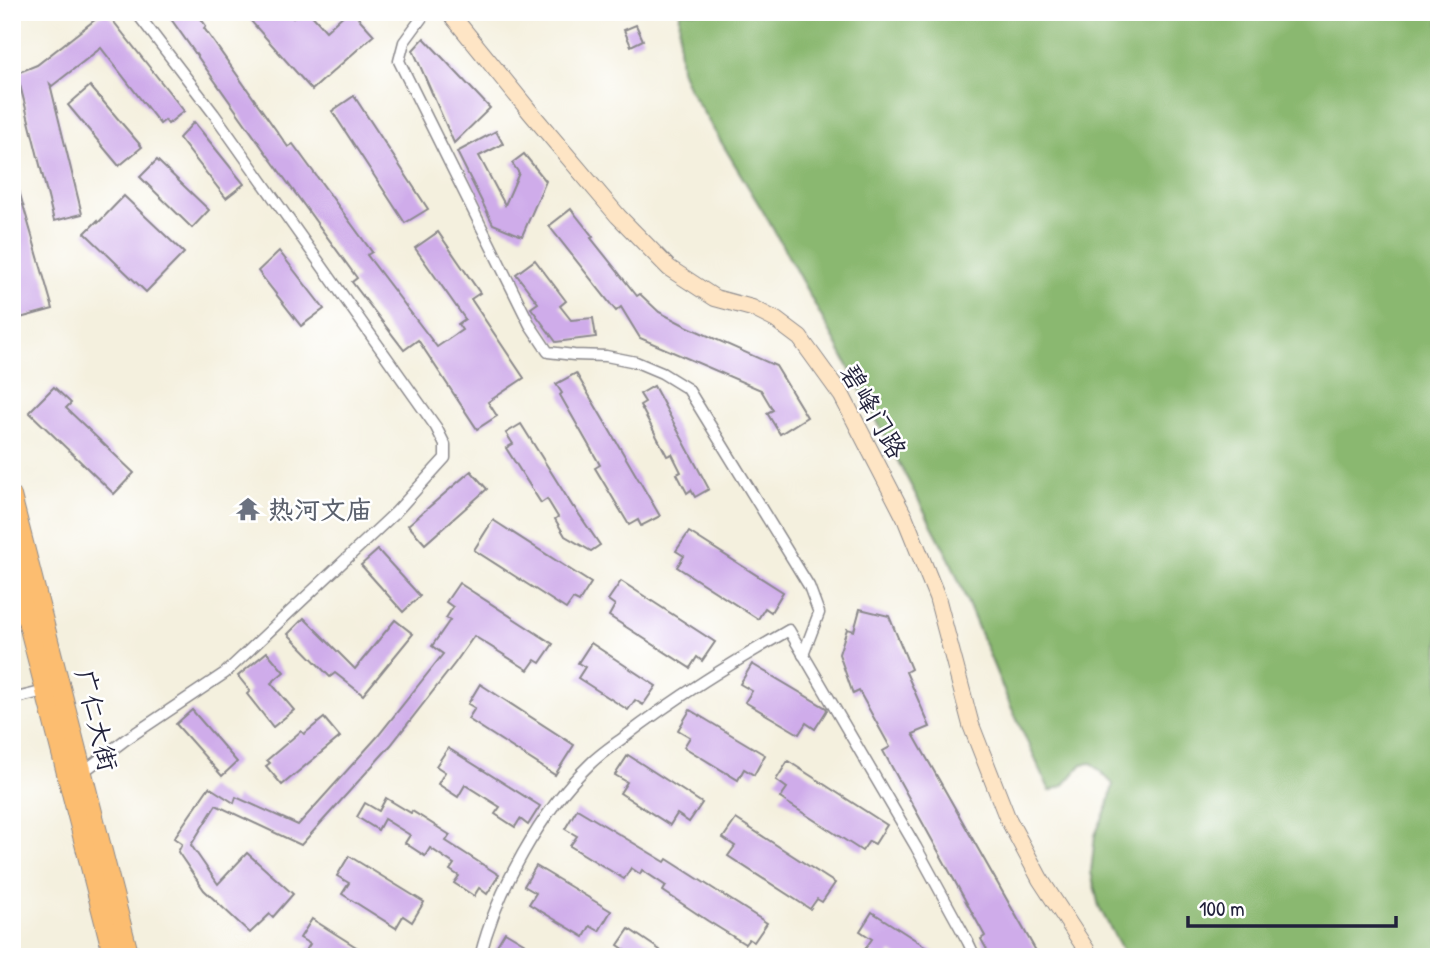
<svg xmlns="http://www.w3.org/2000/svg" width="1451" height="969" font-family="'Patrick Hand','LXGW WenKai TC',sans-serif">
<rect width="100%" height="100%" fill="#fff"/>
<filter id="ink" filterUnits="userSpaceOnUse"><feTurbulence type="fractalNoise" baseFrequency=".0143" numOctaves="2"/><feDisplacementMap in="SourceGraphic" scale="14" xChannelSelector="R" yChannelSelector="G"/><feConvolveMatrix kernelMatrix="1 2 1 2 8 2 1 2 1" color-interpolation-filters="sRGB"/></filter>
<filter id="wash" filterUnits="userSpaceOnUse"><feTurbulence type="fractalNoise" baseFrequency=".00686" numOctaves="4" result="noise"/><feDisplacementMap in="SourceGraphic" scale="28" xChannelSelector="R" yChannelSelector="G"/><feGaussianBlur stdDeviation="1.57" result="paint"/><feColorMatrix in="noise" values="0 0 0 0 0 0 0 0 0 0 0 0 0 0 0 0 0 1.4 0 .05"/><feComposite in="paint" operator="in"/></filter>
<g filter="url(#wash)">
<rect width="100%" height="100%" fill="#f4f0de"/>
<polygon fill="#8ab870" stroke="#566d56" stroke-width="2" points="680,12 1439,12 1439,957 1126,957 1099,907 1091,872 1095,835 1108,806 1113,784 1092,763 1082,764 1063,786 1050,791 1007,698 950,560 836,343 767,218 688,87 681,69 679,46"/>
<g id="blocks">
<g fill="#cfacea">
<polygon points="105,12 106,12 184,111 168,124 165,120 160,124 101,48 52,86 50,84 82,214 54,221 17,73 37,65"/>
<polygon points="166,12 196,12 206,26 204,28 288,147 293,144 372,252 367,255 437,347 462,330 458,324 465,319 415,248 438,232 480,293 471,299 524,378 488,402 497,416 477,429 418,340 404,350 352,282 357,278 266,153"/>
<polygon points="243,12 287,12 293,18 299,12 309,12 326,31 347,12 353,12 374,35 312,90"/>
<polygon points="636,25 643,40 631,46 624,30"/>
<polygon points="424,38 490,108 454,143 413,50"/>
<polygon points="90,86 142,147 119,166 68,105"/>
<polygon points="354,96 428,209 405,223 332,111"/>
<polygon points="194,122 244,184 226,198 179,138"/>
<polygon points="496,131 503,144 479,156 505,205 519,173 512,163 524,154 546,181 522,236 493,224 457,152"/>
<polygon points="157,160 209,210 192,228 140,177"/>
<polygon points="15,177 53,309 20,318 13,296 17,295 12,279 12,178"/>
<polygon points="124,196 184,253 146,292 85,233 97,221 98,223"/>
<polygon points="571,209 593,237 591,238 637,296 640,294 659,312 686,326 776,366 807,417 780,434 767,413 773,410 761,390 640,338 621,307 616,311 549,226"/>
<polygon points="279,251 324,309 301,326 258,271"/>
<polygon points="535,260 566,301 560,306 571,320 593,318 596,337 556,342 531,308 538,303 516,274"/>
<polygon points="576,373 660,516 641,526 638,520 629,525 595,468 600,465 560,395 562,393 556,384"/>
<polygon points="654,386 709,489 695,497 691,490 687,493 677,474 681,472 672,454 667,456 640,405 645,402 640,394"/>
<polygon points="54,387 71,403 66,408 134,473 114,494 29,412"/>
<polygon points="521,424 573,507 574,507 600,545 591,551 565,536 555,519 558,517 547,499 541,503 506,448 513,444 506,433"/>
<polygon points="471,471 487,489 425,544 408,525"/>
<polygon points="493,520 591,583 579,602 573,599 566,609 474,550"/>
<polygon points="689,532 783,592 771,612 765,608 758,619 677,567 684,556 676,551"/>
<polygon points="378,550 420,596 403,612 361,565"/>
<polygon points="621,581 715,642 702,661 697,657 690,668 609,616 615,605 608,600"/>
<polygon points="459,583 553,644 540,663 535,660 528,670 474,636 455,663 391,745 301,845 216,805 191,845 218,884 247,853 293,894 273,917 270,914 250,933 204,890 178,852 182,844 174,838 209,787 234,803 236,797 298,825 378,736 443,654 432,646 450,620 446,618 453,607 446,602"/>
<polygon points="860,609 889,616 911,669 906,672 930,727 913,734 1036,951 1026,957 991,957 981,939 985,936 883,751 890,747 859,691 853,694 839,654 847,629 854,631"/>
<polygon points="304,618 355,669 395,620 413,634 363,695 335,673 330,677 288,634"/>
<polygon points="591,643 656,686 643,705 635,700 628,710 578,678 585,667 578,663"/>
<polygon points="267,652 284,672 271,683 294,710 273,727 247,694 250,691 238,676"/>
<polygon points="752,664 826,708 827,710 815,729 806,723 799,734 745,702 752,691 740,684"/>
<polygon points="480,684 574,745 555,775 468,719 475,708 468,704"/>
<polygon points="192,710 237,762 222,776 176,724"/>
<polygon points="690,710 765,755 754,775 744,769 738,780 684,747 690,737 678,730"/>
<polygon points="324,718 340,737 282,785 266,766 270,763 267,760 301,731 304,734"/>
<polygon points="448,748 540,806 528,825 520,819 515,827 495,814 500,807 465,785 458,797 438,784 445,772 436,766"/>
<polygon points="628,755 702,803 689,822 677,814 670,825 620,793 627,782 615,775"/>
<polygon points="788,761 887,825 875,844 869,841 862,851 780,798 787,788 776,780"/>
<polygon points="386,798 411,813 412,811 450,835 446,841 499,875 487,894 479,888 474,896 454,883 459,876 450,870 454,864 430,848 425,856 405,843 410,835 384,819 378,830 357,817 365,803 379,811"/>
<polygon points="577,809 665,862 667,859 767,923 754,942 749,939 745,944 708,921 663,891 666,886 642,870 640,874 631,868 624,879 570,846 577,836 565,829"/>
<polygon points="736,819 835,883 822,902 817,899 810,909 728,856 735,846 723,838"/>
<polygon points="349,856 424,902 412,922 403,916 396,928 342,894 349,883 337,876"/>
<polygon points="536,866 611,911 599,931 590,926 584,937 529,904 536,893 524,886"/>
<polygon points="872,912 942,957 899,957 891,952 888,957 876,957 865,949 872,939 860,931"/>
<polygon points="312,919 372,957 302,957 310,944 300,938"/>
<polygon points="629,929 660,950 656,957 635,957 618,945"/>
<polygon points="505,932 547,957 502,957 493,952"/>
</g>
</g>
</g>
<g filter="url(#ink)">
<use href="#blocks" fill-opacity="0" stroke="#8b898c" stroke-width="2"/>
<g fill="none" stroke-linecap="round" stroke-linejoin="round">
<g stroke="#8b898c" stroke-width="13">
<g id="street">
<polyline points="426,12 404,42 399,61 530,325 548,352 574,355 606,356 636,362 662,373 688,389 809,586 819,613 803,655"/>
<polyline points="12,699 45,691"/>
<polyline points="83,772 125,740 225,673 395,513 445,458 445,445 436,427 214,114 136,12"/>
<path d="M 480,957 C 496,892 541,811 590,764 C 600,754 612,746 623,738 C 676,697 732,663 789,630 L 916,847 L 968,942 L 975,957"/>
</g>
</g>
<g stroke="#8b898c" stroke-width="18">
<polyline id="secondary" points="449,12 531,113 618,216 669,268 715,298 752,308 776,320 800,338 842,396 905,518 937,597 971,725 1007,817 1040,879 1091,957"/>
</g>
<g stroke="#8b898c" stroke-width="20">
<g id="primary">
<polyline points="12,496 130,957"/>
<polyline points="12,562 113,957"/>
</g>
</g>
<use href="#street" stroke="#fff" stroke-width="10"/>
<use href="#secondary" stroke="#fee5c5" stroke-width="16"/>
<use href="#primary" stroke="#fcbd6f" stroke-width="18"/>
</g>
</g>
<defs>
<g id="temple-bare" transform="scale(1.89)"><path d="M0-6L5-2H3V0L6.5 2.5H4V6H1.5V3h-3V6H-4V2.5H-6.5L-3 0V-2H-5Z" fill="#6b7280" stroke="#fff" stroke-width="2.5" paint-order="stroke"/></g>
</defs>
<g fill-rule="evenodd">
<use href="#temple-bare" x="248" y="509"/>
</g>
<g text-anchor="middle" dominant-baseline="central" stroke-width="5" stroke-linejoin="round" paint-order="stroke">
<g font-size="26" fill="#22223b" stroke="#fff">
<text transform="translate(874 411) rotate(60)">碧峰门路</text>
<text transform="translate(97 720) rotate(76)">广仁大街</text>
</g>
<g font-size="26" font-weight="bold" fill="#5b616d" stroke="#fff" text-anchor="start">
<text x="268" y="509">热河文庙</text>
</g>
</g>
<rect width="1451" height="969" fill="none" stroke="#fff" stroke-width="42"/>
<path d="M1188 916v10h208v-10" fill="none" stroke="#22223b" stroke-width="3.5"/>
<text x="1199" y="916" font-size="21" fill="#22223b" stroke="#ffffff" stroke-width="5" paint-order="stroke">100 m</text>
</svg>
